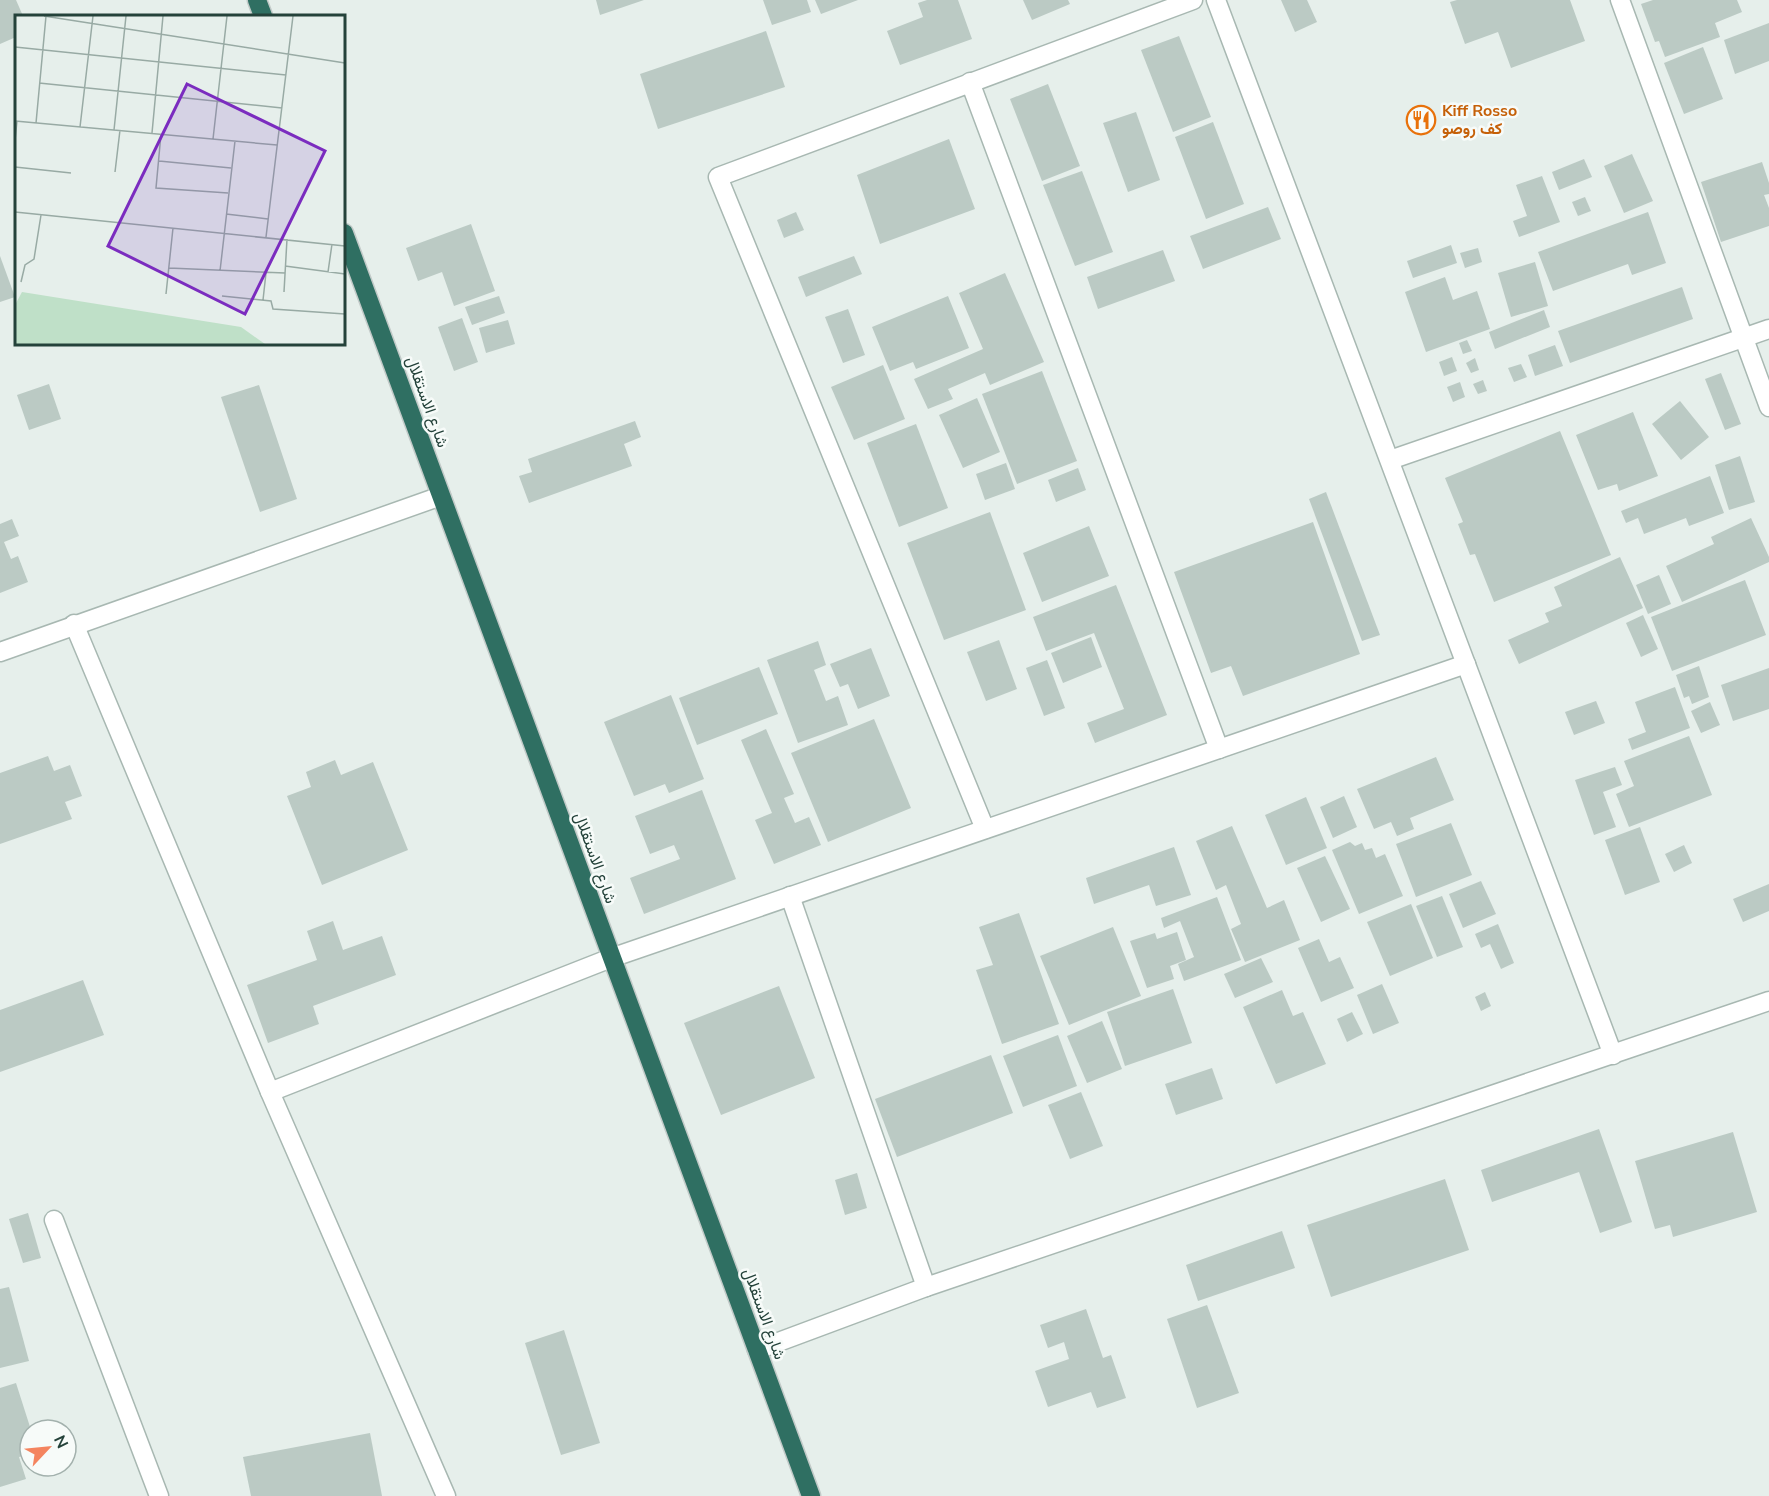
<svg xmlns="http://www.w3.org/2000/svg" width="1769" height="1496" font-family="'Nunito Sans',Vazirmatn,sans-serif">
<rect width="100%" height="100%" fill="#e6efeb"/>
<g fill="#bbcac4">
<polygon points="0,0 16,0 23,16 16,16 16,37 0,44"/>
<polygon points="596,0 644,0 600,15"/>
<polygon points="763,0 807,0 811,12 772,25"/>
<polygon points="815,0 858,0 821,14"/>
<polygon points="927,0 958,0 972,39 900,65 887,31 923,17 918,3"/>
<polygon points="1023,0 1068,0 1070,4 1032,20"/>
<polygon points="1281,0 1307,0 1317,22 1295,32"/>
<polygon points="1457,0 1570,0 1585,41 1511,68 1498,32 1465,44 1450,2"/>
<polygon points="1653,0 1737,0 1742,12 1715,23 1720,37 1665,57 1659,41 1655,42 1641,4"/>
<polygon points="1769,23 1769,61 1735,74 1724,40"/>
<polygon points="766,31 785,87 658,129 640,74"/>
<polygon points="1179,36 1211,117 1173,132 1141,50"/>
<polygon points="1703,47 1723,99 1684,114 1664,63"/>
<polygon points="1048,84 1080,166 1042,181 1010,99"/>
<polygon points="1136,112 1160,180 1128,192 1103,123"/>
<polygon points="1213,122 1244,204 1206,219 1175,137"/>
<polygon points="949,139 975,209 880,244 857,175"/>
<polygon points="1632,154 1653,201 1624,213 1604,166"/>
<polygon points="1584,159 1592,177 1559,190 1552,172"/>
<polygon points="1762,162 1769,183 1769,194 1764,195 1769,208 1769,226 1721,242 1701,182"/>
<polygon points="1082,171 1113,252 1075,266 1043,185"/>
<polygon points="1542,176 1560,222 1519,237 1513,221 1527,216 1516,185"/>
<polygon points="1585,197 1591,211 1578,216 1572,202"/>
<polygon points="1268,207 1281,239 1203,269 1190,236"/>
<polygon points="796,212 804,230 784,238 777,220"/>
<polygon points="1648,212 1666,263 1632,275 1628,264 1553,291 1538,252"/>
<polygon points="471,224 495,291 454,306 442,272 418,281 406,248"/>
<polygon points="1451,245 1457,263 1413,278 1407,261"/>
<polygon points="1478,248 1482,262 1465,268 1460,253"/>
<polygon points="1163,250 1175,281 1098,309 1087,277"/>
<polygon points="0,256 15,297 0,302"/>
<polygon points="854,256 862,274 806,297 798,277"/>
<polygon points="1535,262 1548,306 1511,317 1498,273"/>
<polygon points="1005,273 1044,362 990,385 985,373 948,389 953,399 928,409 914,379 983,349 959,293"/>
<polygon points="1445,277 1453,300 1477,291 1490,329 1426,352 1405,292"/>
<polygon points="1682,287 1693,319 1570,363 1558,331"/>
<polygon points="499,296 505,313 472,325 465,307"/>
<polygon points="948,296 969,348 916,369 913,362 890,371 872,327"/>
<polygon points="848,309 865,355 843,363 825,317"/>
<polygon points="1544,310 1550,327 1495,349 1489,332"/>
<polygon points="462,318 478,362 454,371 438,327"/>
<polygon points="508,320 515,344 486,353 479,328"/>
<polygon points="1467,340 1472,351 1463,354 1459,343"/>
<polygon points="1555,345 1563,366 1535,376 1528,355"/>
<polygon points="1452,357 1457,371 1444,376 1439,362"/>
<polygon points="1475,358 1479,370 1471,373 1466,363"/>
<polygon points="1521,364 1527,377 1514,382 1508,368"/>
<polygon points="883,365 905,419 854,440 831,387"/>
<polygon points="1042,371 1077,461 1017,484 982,394"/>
<polygon points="1721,373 1741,424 1725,430 1705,379"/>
<polygon points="1483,380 1487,391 1478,394 1473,384"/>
<polygon points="1460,382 1465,397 1453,402 1447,387"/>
<polygon points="49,384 61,419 29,430 17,395"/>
<polygon points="259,385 297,499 260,512 221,397"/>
<polygon points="977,398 1000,452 963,468 939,415"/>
<polygon points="1680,401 1709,437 1681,460 1652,424"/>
<polygon points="1633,412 1658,476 1619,491 1617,484 1598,490 1576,435"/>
<polygon points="635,421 641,437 624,444 632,466 529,503 519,476 532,472 528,459"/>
<polygon points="916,424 948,508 899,527 867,443"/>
<polygon points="1560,431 1611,555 1494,602 1475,554 1470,555 1458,524 1463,522 1445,478"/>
<polygon points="1740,456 1755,502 1729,510 1715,465"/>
<polygon points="1006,463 1015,489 985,500 976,474"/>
<polygon points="1078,468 1086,490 1056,502 1048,480"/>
<polygon points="1710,476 1724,513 1689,526 1686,518 1644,534 1638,518 1626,523 1621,511"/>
<polygon points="1326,492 1380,635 1362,641 1309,499"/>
<polygon points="990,512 1026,610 944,640 907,543"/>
<polygon points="1751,518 1769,557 1769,562 1682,602 1666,566 1714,544 1711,537"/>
<polygon points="12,519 19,536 4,542 11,559 18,556 28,582 0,593 0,524"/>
<polygon points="1313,522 1360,654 1243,696 1231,666 1211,673 1174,572"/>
<polygon points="1089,526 1109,576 1042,602 1023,553"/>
<polygon points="1620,557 1643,608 1519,664 1508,640 1549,622 1545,613 1562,606 1554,587"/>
<polygon points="1659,575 1671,604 1648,614 1636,585"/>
<polygon points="1745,580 1766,635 1672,671 1651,617"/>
<polygon points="1116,585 1167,715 1095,743 1087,723 1124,709 1094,633 1046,651 1033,617"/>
<polygon points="1643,615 1658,649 1641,657 1626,623"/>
<polygon points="1091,637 1102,667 1063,683 1051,653"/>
<polygon points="999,640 1017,689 986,701 967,652"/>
<polygon points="818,641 826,665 814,670 826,701 838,696 848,725 798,743 767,660"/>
<polygon points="871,648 890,696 858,709 848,684 840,687 830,664"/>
<polygon points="1047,660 1065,708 1044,716 1026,668"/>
<polygon points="1699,666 1709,697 1692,704 1689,696 1684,698 1676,675"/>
<polygon points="759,667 778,714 697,745 679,698"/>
<polygon points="1769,668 1769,709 1733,721 1721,685"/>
<polygon points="1675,687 1690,728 1632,750 1628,739 1646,732 1635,702"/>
<polygon points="671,695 704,779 669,793 665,784 634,796 604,722"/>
<polygon points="1596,701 1605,723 1574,735 1565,712"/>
<polygon points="1710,702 1720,725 1701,733 1691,711"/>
<polygon points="874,719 911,808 828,842 791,753"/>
<polygon points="766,729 794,794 784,798 795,823 809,817 821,845 774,864 755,820 772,813 741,740"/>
<polygon points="1689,736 1712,795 1629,827 1616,794 1634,786 1624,761"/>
<polygon points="48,756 54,771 70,765 82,796 65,802 72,819 0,844 0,773"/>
<polygon points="1436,757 1454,800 1410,818 1414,829 1397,836 1391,822 1374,829 1357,789"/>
<polygon points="335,760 341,775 373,762 408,850 322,885 287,796 311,787 306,772"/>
<polygon points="1615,767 1622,785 1603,792 1616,827 1594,835 1575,780"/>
<polygon points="702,790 736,879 644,914 630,878 680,859 674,845 650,854 635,816"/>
<polygon points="1344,796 1357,827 1333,838 1320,807"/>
<polygon points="1306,797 1327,848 1286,865 1265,815"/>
<polygon points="1451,823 1472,875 1416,897 1396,844"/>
<polygon points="1232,826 1267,908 1284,900 1300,940 1245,962 1231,929 1241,924 1226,885 1216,890 1196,841"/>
<polygon points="1640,827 1660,882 1625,895 1605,840"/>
<polygon points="1350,842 1355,846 1362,843 1365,850 1372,848 1376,858 1385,854 1403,896 1359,914 1332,850"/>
<polygon points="1684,845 1692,863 1674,872 1665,854"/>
<polygon points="1174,847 1191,895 1156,906 1149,885 1094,904 1086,878"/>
<polygon points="1325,856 1350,909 1321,922 1297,868"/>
<polygon points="1481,881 1496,914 1463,928 1449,894"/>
<polygon points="1769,884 1769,911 1743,922 1733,899"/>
<polygon points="1442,896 1463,947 1437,957 1416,906"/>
<polygon points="1217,897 1241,960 1184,981 1178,964 1194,957 1180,921 1164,928 1161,918"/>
<polygon points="1411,904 1433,958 1390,976 1367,922"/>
<polygon points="1019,913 1059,1024 1002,1044 976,970 993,965 979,927"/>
<polygon points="333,921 343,950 382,936 396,975 313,1006 319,1024 268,1043 247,985 317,960 307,931"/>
<polygon points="1498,924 1514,963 1501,969 1490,944 1481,948 1475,934"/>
<polygon points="1113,927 1141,996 1069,1025 1040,956"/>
<polygon points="1177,932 1186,960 1170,966 1174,979 1147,988 1130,941 1155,933 1157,939"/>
<polygon points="1319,939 1329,962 1340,957 1354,988 1321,1002 1298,948"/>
<polygon points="1261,958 1273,982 1235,998 1224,974"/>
<polygon points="83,980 104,1035 0,1072 0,1010"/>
<polygon points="1382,984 1399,1023 1373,1034 1357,995"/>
<polygon points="779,986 815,1078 721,1115 684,1023"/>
<polygon points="1173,989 1192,1043 1125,1066 1107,1012"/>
<polygon points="1282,990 1293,1016 1303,1012 1326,1064 1276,1084 1243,1007"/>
<polygon points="1485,992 1491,1006 1481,1011 1475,997"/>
<polygon points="1352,1012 1363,1034 1347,1042 1337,1019"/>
<polygon points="1102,1021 1122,1069 1087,1083 1067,1036"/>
<polygon points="1058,1035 1077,1086 1023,1107 1003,1056"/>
<polygon points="991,1055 1013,1113 897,1157 875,1099"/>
<polygon points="1212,1068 1223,1099 1176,1115 1165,1084"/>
<polygon points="1081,1092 1103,1146 1070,1159 1048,1105"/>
<polygon points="1599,1129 1632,1222 1600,1233 1579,1172 1492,1202 1481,1170"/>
<polygon points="1733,1132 1757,1212 1673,1237 1670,1225 1655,1229 1635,1161"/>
<polygon points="857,1173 867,1208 845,1215 835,1180"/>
<polygon points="1445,1179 1469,1250 1331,1297 1307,1225"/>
<polygon points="28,1213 41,1258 23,1263 9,1219"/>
<polygon points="1282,1231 1295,1268 1198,1301 1186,1265"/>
<polygon points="9,1287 29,1361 0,1368 0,1289"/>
<polygon points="1207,1305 1239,1393 1197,1408 1167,1319"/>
<polygon points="1086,1309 1103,1358 1111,1355 1126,1398 1097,1408 1091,1392 1048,1407 1035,1371 1069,1359 1064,1342 1048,1348 1040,1325"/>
<polygon points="564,1330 600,1443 561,1455 525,1343"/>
<polygon points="16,1383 31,1430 30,1454 19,1457 26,1479 0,1487 0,1388"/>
<polygon points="370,1433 382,1496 251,1496 243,1457"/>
</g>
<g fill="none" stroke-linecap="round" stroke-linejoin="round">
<g stroke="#a8b8b2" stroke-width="21">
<g id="minor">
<polyline points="1216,0 1613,1055"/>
<polyline points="1620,0 1769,407"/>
<polyline points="970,82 1219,749"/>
<polyline points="1390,460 1769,329"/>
<polyline points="74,624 270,1092 446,1496"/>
<polyline points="0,652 441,496"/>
<polyline points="985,829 718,177 1193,0"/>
<polyline points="790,896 926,1287"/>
<polyline points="270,1092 611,958 1466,664"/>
<polyline points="54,1220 159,1496"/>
<polyline points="757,1350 926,1287 1769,1001"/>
</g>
</g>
<g stroke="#c2cac8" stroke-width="21">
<g id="highway">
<polyline points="257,0 263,16"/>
<polyline points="344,233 811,1496"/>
</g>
</g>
<use href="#minor" stroke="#fff" stroke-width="18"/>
<use href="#highway" stroke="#2f6f62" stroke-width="18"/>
</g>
<defs>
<g id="restaurant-ring" transform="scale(1.5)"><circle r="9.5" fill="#f7fbf9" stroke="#e8710a" stroke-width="1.5"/><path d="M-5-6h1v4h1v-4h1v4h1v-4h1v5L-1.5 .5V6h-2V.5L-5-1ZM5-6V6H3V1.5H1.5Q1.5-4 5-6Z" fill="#e8710a"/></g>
</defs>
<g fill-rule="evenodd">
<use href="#restaurant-ring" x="1421" y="120"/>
</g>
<g text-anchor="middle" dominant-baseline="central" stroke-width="5" stroke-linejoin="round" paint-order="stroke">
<g font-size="16" font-weight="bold" fill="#c56008" stroke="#f7fbf9" text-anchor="start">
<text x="1442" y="111">Kiff Rosso<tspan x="1442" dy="18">كف روصو</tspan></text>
</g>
<g font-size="16" fill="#24423a" stroke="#f7fbf9">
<text transform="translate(427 402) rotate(70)">شارع الاستقلال</text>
<text transform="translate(595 858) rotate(70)">شارع الاستقلال</text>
<text transform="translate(764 1314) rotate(70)">شارع الاستقلال</text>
</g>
</g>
<g transform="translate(15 15)">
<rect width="330" height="330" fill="#e6efeb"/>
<path d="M 7,277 L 226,312 L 250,329 L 0,329 L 0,290 Z" fill="#bfe0c8"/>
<path fill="none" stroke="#98aaa4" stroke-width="1.5" d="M 29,1 L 330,48M 0,32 L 271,60M 24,68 L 267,93M 0,106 L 262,130M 21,108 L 31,1M 65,112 L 78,1M 99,115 L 111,1M 137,118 L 148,1M 146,119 L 141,173 L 213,178M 198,124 L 212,1M 0,125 L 2,106M 144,146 L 216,153M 0,152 L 56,158M 100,157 L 105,115M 0,197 L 330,231M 211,199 L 253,204M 251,222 L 278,1M 270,251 L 330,259M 154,253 L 270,258M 205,256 L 220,126M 313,257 L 317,229M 6,267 L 10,250 L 19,244 L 26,200M 269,277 L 272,224M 151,279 L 158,213M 207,281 L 256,286 L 258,294 L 330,299M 248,285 L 251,258"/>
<path fill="#7b2cbf" fill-opacity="0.15" stroke="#7b2cbf" stroke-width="3" d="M 172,69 L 310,136 L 230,299 L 93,231 Z"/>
<rect width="330" height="330" fill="none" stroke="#24423a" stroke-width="3"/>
</g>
<g transform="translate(48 1448) rotate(64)"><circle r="28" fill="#f7fbf9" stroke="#a3b1ad" stroke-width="1.5"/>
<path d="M0-4.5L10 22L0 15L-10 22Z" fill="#f4845f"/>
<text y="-9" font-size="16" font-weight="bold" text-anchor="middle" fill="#24423a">N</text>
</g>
</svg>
